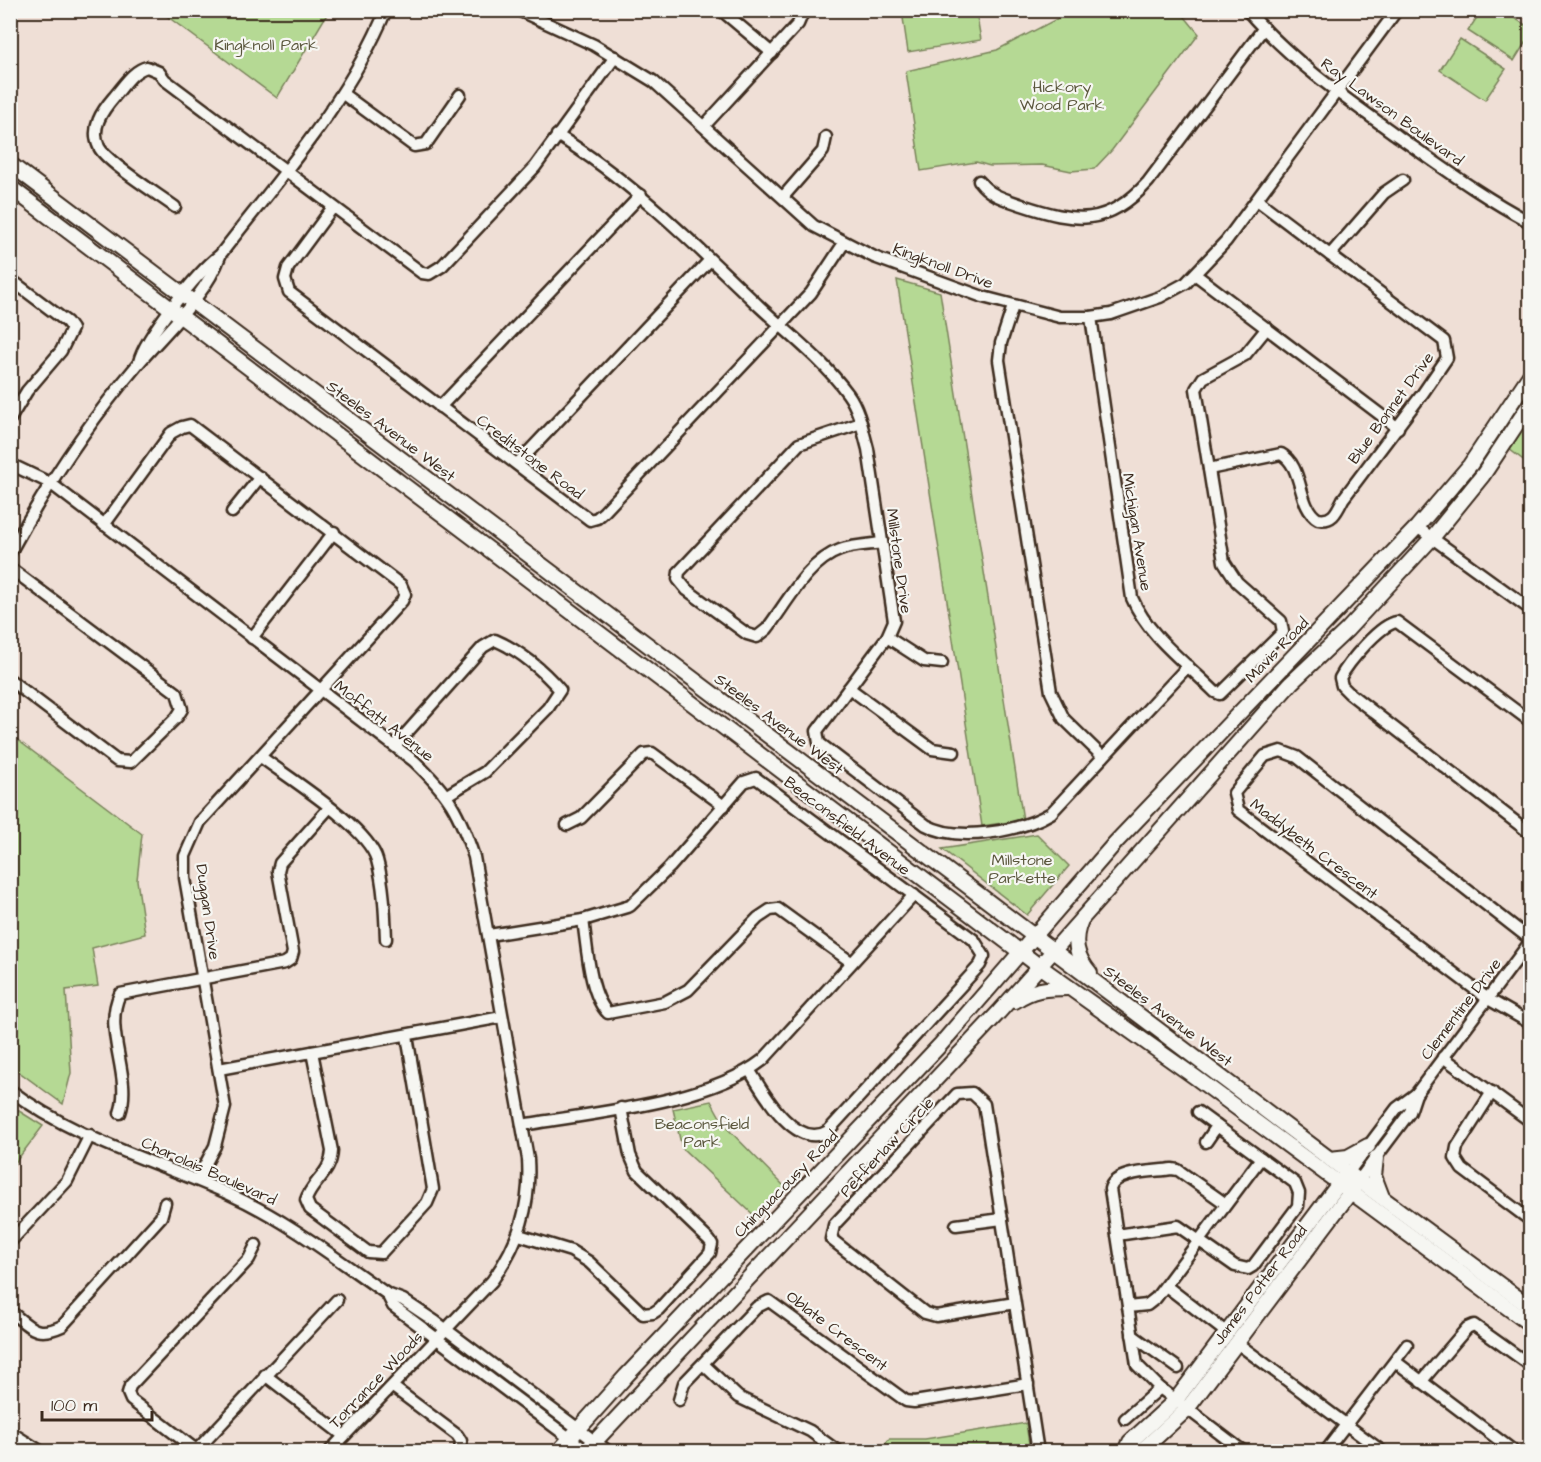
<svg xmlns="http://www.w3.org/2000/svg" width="1541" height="1462" font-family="'Architects Daughter',sans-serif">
<rect width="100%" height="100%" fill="#efdfd6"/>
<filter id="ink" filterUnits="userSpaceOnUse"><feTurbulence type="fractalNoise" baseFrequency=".0167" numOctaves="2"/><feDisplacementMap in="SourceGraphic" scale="12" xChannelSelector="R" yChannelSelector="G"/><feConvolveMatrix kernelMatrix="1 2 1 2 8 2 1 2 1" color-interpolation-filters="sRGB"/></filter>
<g filter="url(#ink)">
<g fill="#b5d994" stroke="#788259" stroke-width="1.5">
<polygon points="160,11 329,11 277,98"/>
<polygon points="902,11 976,11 981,40 908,52"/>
<polygon points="1072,11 1180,11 1199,34 1112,150 1094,169 1071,171 1042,165 990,166 976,162 921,171 906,71 997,50"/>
<polygon points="1481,11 1504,11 1530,28 1530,35 1514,61 1468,31"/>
<polygon points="1460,39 1506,69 1485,100 1440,70"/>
<polygon points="897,280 940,292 1023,820 982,826"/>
<polygon points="1530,418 1530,465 1509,449"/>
<polygon points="11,735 142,834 137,880 145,934 92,948 98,986 66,990 71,1073 63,1104 11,1066"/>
<polygon points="1037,834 1069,866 1027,915 942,849"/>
<polygon points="711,1101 725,1126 786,1188 758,1219 682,1148 673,1109"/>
<polygon points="11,1106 43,1126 11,1168"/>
<polygon points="1026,1423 1030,1451 880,1451 889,1439 925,1439"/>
</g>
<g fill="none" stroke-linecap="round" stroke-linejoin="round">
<g stroke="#3b2a1e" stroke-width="15">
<g id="minor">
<polyline points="518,10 594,45 653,81 814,226 874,257 983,297 1060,317 1091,317 1111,314 1160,297 1186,283 1226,241 1397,10"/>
<polyline points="721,10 772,53"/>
<path d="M 1247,10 C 1290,60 1346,99 1399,137 C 1442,167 1484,198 1530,222"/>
<polyline points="343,94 414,146 426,144 460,95"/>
<polyline points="705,125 798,24 804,10"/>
<path d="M 557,135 C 633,182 695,245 760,307 C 789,334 824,361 848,394 C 859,409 863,431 868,449 L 894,621 L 887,637 L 817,731 L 819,743 L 926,825 C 958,843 1021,831 1051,813 L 1188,666"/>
<path d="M 979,181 C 990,196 1005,199 1022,205 C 1076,223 1107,227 1148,182 L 1263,29"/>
<polyline points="783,197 823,151 826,137"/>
<path d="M 175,207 C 159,195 106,162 99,147 C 90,128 102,111 114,97 C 123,87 133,70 147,67 L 159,72 L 165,80 L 422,273 L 429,274 L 442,266 L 535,167 L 615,57"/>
<polyline points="333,207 288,268 285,279 289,292 590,520 597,518 604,512 811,293 844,243"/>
<polyline points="1330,255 1384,193 1403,180"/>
<polyline points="1196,275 1398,428"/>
<polyline points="10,279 67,322 72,329 61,351 27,391 10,419"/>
<polyline points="1013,306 1001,343 999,360 1051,692 1064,719 1103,757"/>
<path d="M 1091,317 L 1132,598 C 1148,636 1186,663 1215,692 L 1220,694 L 1283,632 L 1281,621 L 1237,582 L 1224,562 L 1196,389 L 1203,378 L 1245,355 L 1267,328"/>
<path d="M 139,362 C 145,336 198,272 220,255 C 280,177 348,102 386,10"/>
<polyline points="440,407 641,195"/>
<path d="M 861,423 L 799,444 L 679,572 L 678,579 L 687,590 L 747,634 L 757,637 L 767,629 C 787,603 808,561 840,550 C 853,545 868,545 882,543"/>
<path d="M 10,464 L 50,483 L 414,761 C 449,794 459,812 474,857 L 528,1159 C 531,1206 519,1243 492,1281 L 329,1452"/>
<polyline points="517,464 710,260"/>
<path d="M 1209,469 L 1281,454 C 1304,466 1297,507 1318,519 C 1333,522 1337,511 1343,499 L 1423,393 L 1447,358 L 1444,341 L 1257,200"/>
<polyline points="232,512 260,477"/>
<polyline points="104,525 171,433 182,427 190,425 401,585 405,594 402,601 200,822 185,856 185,878 225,1107 215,1146 197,1180"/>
<polyline points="1417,527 1530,609"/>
<path d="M 10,553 C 46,486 89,422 138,364 C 165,332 206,296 220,256"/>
<polyline points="10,568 177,693 182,709 177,717 131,762 117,761 10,680"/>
<polyline points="887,637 924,661 942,663"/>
<polyline points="252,638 334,532"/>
<polyline points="849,688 932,749 954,752"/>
<path d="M 1530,721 L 1397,622 C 1380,624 1348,663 1340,678 L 1342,686 L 1349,693 L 1530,833"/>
<path d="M 395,746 L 483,647 L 495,640 C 519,650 543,670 560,690 L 548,708 L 485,772 L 447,795"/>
<path d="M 261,757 C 290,779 368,827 377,860 C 384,885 385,913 386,939"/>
<polyline points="567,825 581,818 644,754 652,753 724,806"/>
<path d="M 583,920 C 587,945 589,995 608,1013 L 665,1002 L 688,990 L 758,918 L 770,910 L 778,909 L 851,962"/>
<path d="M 489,935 L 583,920 L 630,906 L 670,867 L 744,782 L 756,778 L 974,940 L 984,956 L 980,965 L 828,1131 C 796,1151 764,1094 750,1071"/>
<polyline points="1530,939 1297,757 1281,751 1265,756 1234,793 1238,810 1488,999 1530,1023"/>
<path d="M 312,1052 L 332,1151 C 331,1174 312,1181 306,1200 L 310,1209 L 368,1252 L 381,1253 L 427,1203 L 433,1189 L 407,1036"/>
<polyline points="1443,1057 1530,1121"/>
<polyline points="219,1069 502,1017"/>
<path d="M 10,1090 C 74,1139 156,1161 229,1194 C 287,1220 335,1258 387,1294 L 403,1300 L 436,1322 L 609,1452"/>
<polyline points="1492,1092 1457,1147 1455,1158 1462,1169 1530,1220"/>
<path d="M 120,1113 C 133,1075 102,1031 120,994 L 285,963 L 291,959 L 293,952 L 278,871 L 280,863 L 329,808"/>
<path d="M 522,1125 C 592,1113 708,1103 763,1060 L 914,895"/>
<polyline points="1206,1142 1217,1126"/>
<polyline points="1348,1173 1397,1108 1416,1094"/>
<polyline points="1359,1180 1410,1112 1416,1094 1530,942"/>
<path d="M 1226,1204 L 1178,1170 L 1172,1169 C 1154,1172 1115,1170 1110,1189 L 1137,1365 L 1160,1388 L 1244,1452"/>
<polyline points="956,1225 1002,1219"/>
<polyline points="519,1235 571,1251 589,1262 643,1314 653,1313 659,1309 710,1253 712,1244 709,1240 637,1171 630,1155 621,1108"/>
<polyline points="1117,1235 1178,1226 1235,1266 1248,1269 1253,1266 1298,1206 1299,1193 1295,1183 1198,1112"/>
<polyline points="10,1242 67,1181 90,1135"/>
<polyline points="1166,1286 1227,1333"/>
<polyline points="387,1294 393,1306 588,1452"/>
<polyline points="1015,1303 936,1316 925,1313 831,1239 834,1225 957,1094 972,1093 984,1104 1038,1452"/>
<polyline points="1128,1307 1147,1305 1156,1298 1261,1158"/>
<path d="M 10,1311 C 30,1327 36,1338 62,1326 L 161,1217 L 165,1203"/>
<polyline points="1132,1335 1178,1368"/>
<polyline points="1237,1343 1383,1452"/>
<polyline points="1396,1362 1515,1452"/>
<polyline points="703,1364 738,1397 810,1431 839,1452"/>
<polyline points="265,1375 344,1436"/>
<polyline points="1421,1382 1467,1328 1474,1325 1530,1365"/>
<polyline points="393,1387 457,1435 461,1441 460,1452"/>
<polyline points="679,1400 684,1383 757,1307 769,1301 906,1401 914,1402 1028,1384"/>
<polyline points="1125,1419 1160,1388"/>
<polyline points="10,1432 42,1452"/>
<polyline points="196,1450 131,1400 128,1393 130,1386 249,1259 256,1245"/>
<polyline points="195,1452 337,1300"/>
<polyline points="1224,1452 1232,1443"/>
<polyline points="1325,1452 1407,1345"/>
</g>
</g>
<g stroke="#3b2a1e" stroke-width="18">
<g id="major">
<polyline points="10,164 1343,1169 1530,1307"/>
<polyline points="10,187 1039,966 1195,1077 1530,1324"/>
<path d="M 1081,920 C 1072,941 1076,956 1090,973"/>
<path d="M 1015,1001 C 1032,989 1047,988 1068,988"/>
<polyline points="1376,1158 1374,1176 1382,1197"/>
<polyline points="1330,1159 1348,1157 1368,1146"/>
<polyline points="558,1452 626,1376 941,1044 1116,842 1417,527 1470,465 1530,375"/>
<polyline points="585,1452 999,1012 1291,683 1347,630 1432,538 1483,475 1530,404"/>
<polyline points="1126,1452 1130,1442 1176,1400 1344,1177"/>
<polyline points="1140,1452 1187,1409 1355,1186"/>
</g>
</g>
<use href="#minor" stroke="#f6f6f2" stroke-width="10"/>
<use href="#major" stroke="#f6f6f2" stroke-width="14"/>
</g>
</g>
<g text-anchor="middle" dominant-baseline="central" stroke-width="4.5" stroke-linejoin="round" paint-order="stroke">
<g font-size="16" fill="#5a563c" stroke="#f6f6f2">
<text x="266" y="45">Kingknoll Park</text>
<text x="1062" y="87">Hickory<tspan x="1062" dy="18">Wood Park</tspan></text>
<text x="1022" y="860">Millstone<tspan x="1022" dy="18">Parkette</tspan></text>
<text x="702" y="1124">Beaconsfield<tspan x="702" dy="18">Park</tspan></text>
</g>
<g font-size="16" fill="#3b2a1e" stroke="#f6f6f2">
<text transform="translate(1392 112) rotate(36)">Ray Lawson Boulevard</text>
<text transform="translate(943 266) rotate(20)">Kingknoll Drive</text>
<text transform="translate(1391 408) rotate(-54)">Blue Bonnet Drive</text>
<text transform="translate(391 431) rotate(37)">Steeles Avenue West</text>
<text transform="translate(530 457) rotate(37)">Creditstone Road</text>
<text transform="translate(1137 532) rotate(81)">Michigan Avenue</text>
<text transform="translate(899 561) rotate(82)">Millstone Drive</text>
<text transform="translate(1277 650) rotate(-46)">Mavis Road</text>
<text transform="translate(384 721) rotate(38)">Moffatt Avenue</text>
<text transform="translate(779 724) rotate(37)">Steeles Avenue West</text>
<text transform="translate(847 826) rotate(37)">Beaconsfield Avenue</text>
<text transform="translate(1314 849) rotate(37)">Maddybeth Crescent</text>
<text transform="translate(208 912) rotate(82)">Duggan Drive</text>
<text transform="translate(1461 1009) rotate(-53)">Clementine Drive</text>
<text transform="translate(1168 1016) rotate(37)">Steeles Avenue West</text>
<text transform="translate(887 1147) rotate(-47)">Pefferlaw Circle</text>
<text transform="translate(209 1171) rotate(24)">Charolais Boulevard</text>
<text transform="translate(786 1184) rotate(-46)">Chinguacousy Road</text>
<text transform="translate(1260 1285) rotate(-53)">James Potter Road</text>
<text transform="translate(837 1331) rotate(37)">Oblate Crescent</text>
<text transform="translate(376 1380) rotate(-46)">Torrance Woods</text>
</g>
</g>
<rect width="1541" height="1462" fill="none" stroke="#f6f6f2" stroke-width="36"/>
<rect x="18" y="18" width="1505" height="1426" fill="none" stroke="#3b2a1e" stroke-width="2" filter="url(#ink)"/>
<path d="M42 1411v9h110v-9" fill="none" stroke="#3b2a1e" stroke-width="3"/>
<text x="51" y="1411" font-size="18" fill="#3b2a1e" stroke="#f6f6f2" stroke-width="4.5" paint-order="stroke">100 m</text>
</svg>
